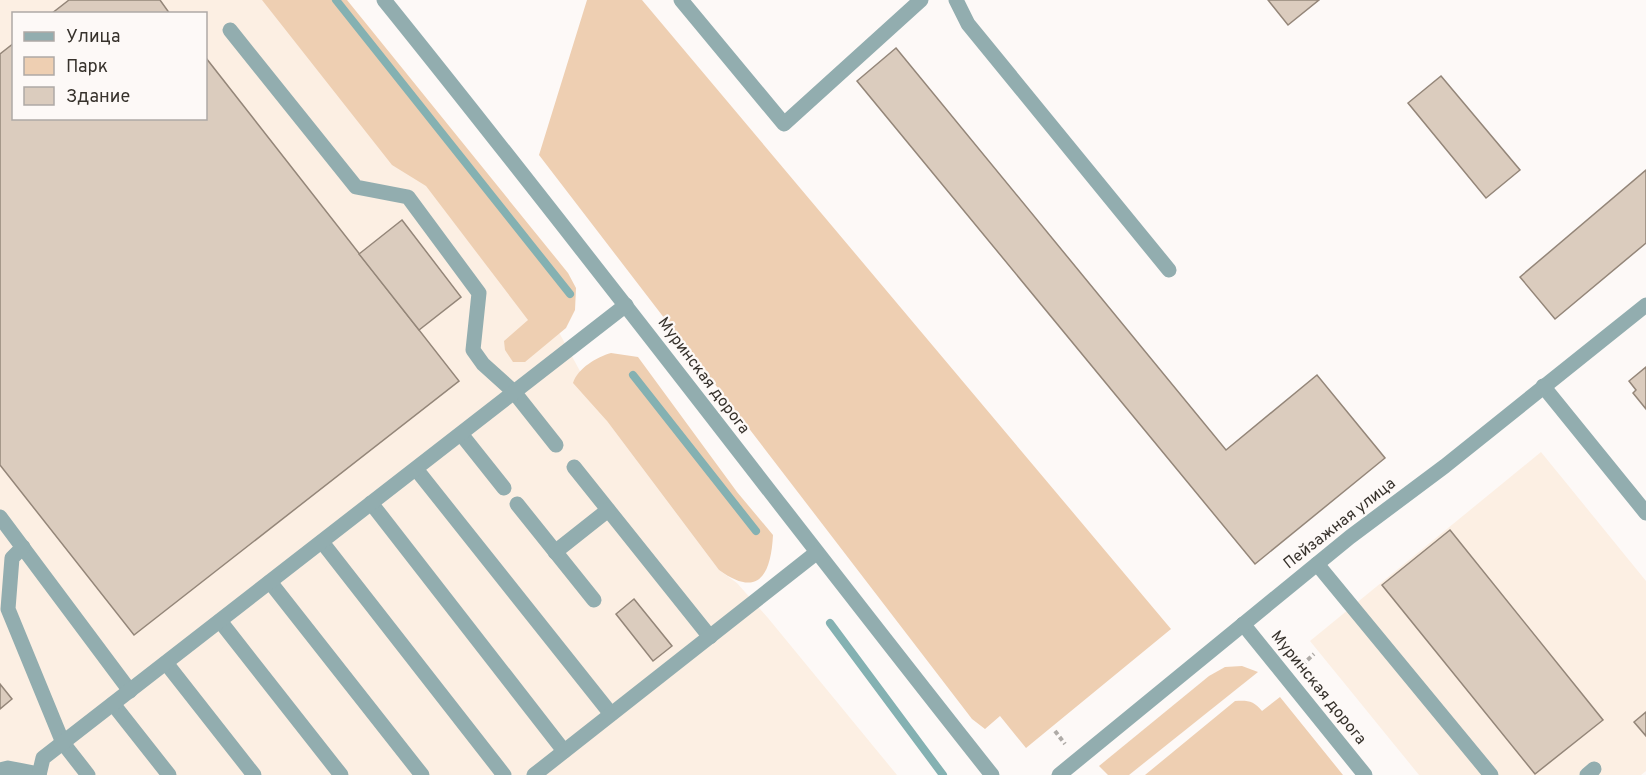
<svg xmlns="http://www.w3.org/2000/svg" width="1646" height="775" font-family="Overpass,sans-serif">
<rect width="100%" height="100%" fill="#fdf9f7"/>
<g fill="#fcefe3" fill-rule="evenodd">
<path d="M 0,0 L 292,0 L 555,325 L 607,421 L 719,570 L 737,583 L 768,618 L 897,775 L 0,775 ZM 14,14 L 206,14 L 206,118 L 14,118 Z"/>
<polygon points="1541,452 1646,581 1646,771 1641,775 1419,775 1310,641"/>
</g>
<g fill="#eecfb2">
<polygon points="262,0 347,0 568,273 576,288 575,310 566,328 525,362 513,362 505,350 504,341 528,320 426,186 392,165"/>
<polygon points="587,0 642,0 1171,629 1026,748 1000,716 985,729 972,719 539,155"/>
<path d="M 611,353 L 638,357 L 737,492 L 773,535 C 771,574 759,599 719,570 L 607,421 L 573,383 C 578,368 597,357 611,353 Z"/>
<polygon points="1242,666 1258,672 1129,775 1108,775 1099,766 1209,676 1225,667"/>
<path d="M 1280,697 L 1343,775 L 1145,775 L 1235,701 C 1248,700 1254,701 1262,711 Z"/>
</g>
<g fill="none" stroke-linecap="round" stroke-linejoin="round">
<g stroke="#84b1b2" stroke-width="8">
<polyline points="336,0 570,294"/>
<polyline points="633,375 756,531"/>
<polyline points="830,623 943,775"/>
</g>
</g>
<g fill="#dbccbe" stroke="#948679" stroke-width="1.5">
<polygon points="69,0 160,0 170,14 51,14"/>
<polygon points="1268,0 1319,0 1288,25"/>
<polygon points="14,43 14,118 206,118 206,58 459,381 134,635 0,465 0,54"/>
<polygon points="896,48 1226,450 1317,375 1385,458 1255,564 857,81"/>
<polygon points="1441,76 1520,170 1486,198 1408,103"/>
<polygon points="1646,170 1646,243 1555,319 1520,277"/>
<polygon points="402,220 461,297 419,330 359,254"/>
<polygon points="1646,367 1646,409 1633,393 1636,390 1629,381"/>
<polygon points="1450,530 1603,720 1535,774 1382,585"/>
<polygon points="634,599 672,646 653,661 616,614"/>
<polygon points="0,684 12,699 0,709"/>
<polygon points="1646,712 1646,736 1634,722"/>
</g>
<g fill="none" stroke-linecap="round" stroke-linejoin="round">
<g stroke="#afaba7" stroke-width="4" stroke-dasharray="4.5 3" stroke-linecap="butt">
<polyline points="183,13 183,14"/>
<polyline points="1302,665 1314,654"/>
<polyline points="1055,731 1065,744"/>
</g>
<g stroke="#92adaf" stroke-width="15">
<path d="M 384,0 C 590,255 788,518 992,775"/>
<polyline points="681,0 784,124 921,0"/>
<polyline points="956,0 968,24 1169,270"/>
<polyline points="230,30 356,187 408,197 479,293 473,350 483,364 514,392 556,445"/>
<polyline points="1543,386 1646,513"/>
<polyline points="461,434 504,488"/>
<polyline points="574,467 710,637"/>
<polyline points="416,469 611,714"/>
<polyline points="371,503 564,751"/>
<polyline points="517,504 594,600"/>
<polyline points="0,517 130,691"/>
<polyline points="322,542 504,775"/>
<polyline points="23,547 12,558 8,609 63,743 88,775"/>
<polyline points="555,552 608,510"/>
<polyline points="1317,564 1491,775"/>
<polyline points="270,582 422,775"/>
<polyline points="220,621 341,775"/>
<polyline points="1243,624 1365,775"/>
<polyline points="166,663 254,775"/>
<polyline points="113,704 169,775"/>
<polyline points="0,770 8,768 39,774"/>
<polyline points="39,775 43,758 626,305"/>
<polyline points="534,775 816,553"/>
<polyline points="1059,775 1350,537 1445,466 1646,305"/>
<polyline points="1587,775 1594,769"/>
</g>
</g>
<g text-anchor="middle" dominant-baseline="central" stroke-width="4.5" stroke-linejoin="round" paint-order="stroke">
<g font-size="16" fill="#37322c" stroke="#fdf9f7">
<text transform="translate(703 376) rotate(53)">Муринская дорога</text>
<text transform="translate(1340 524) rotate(-38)">Пейзажная улица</text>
<text transform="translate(1318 688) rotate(51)">Муринская дорога</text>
</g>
</g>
<rect x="12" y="12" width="195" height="108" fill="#fdf9f7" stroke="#aea9a6" stroke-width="1.5"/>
<rect x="24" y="32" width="30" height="9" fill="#92adaf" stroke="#aea9a6" stroke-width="1.5"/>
<text x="66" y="42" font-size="18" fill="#37322c">Улица</text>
<rect x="24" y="57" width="30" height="18" fill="#eecfb2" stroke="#aea9a6" stroke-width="1.5"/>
<text x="66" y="72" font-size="18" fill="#37322c">Парк</text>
<rect x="24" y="87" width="30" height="18" fill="#dbccbe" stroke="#aea9a6" stroke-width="1.5"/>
<text x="66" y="102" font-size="18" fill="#37322c">Здание</text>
</svg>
